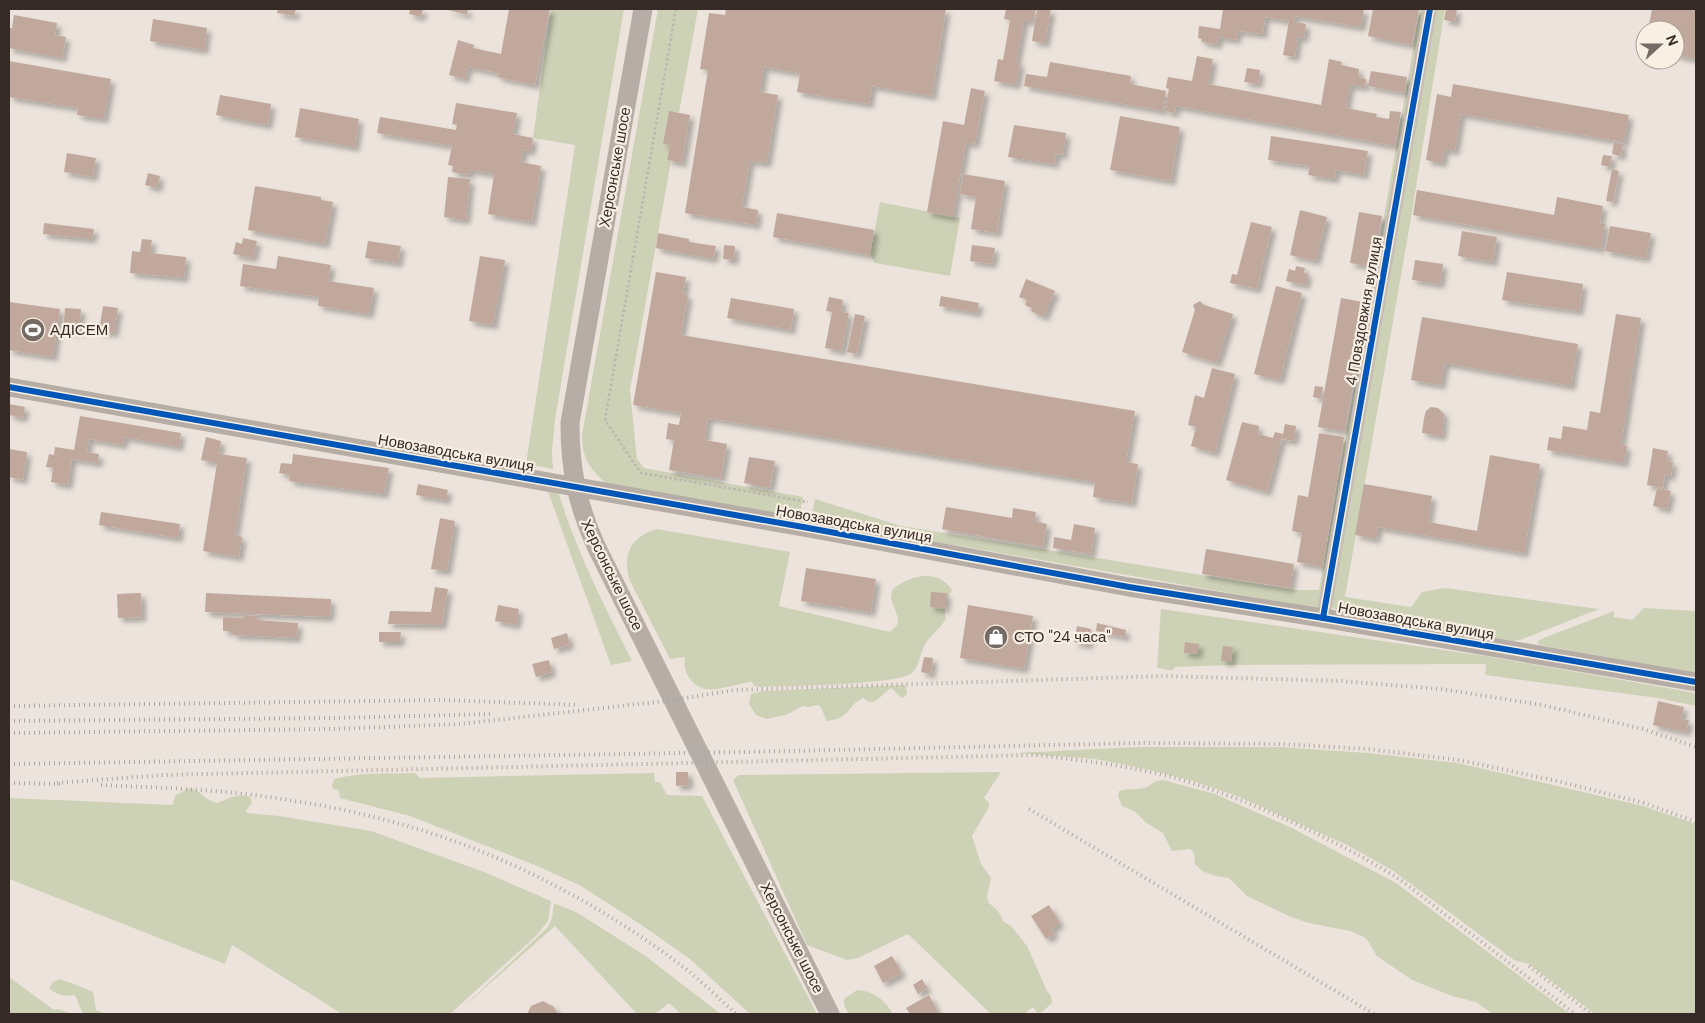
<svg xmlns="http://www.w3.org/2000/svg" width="1705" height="1023" font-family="'DM Sans',sans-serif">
<defs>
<filter id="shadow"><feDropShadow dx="4.5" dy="4.5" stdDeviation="2.5" flood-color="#0004"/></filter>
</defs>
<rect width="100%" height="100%" fill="#ece4dc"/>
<g fill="#cdd1b6">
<polygon points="551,9 624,9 555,420 552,452 553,469 526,464 575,145 533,138"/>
<path d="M 658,9 L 698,9 L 679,113 L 669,112 L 663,144 L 670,145 L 667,160 L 671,161 L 630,390 L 637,459 L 644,468 L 803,497 L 799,518 L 605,483 C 589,467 582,458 582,435 Z"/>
<polygon points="1420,9 1425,9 1319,606 1316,608 811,520 815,499 901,526 1294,590 1319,590"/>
<polygon points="1434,9 1445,9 1411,218 1345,597 1411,607 1422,592 1445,588 1599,609 1523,639 1513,641 1337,610 1332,607 1329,600"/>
<polygon points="880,202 960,218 950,276 875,263 870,255"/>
<path d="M 547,489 L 558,491 C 576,551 604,605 632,661 L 611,665 Z"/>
<path d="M 657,529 L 790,552 L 779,606 L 890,632 L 897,625 L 898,618 L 891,599 L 892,590 C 909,575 938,568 952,590 C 947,598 943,610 946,619 C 940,629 929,636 924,646 C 920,654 919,667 912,673 C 898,685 784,686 759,687 L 754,686 L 752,682 C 731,683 706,700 690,679 C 685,672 684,666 685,657 L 670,659 L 630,581 C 622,555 630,537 657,529 Z"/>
<polygon points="1644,608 1696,611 1696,673 1540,645 1537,642 1541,639 1614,611 1614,617 1632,620"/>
<path d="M 1161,609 L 1485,656 L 1696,693 L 1696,706 L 1658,698 L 1485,675 L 1486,664 L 1232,665 L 1175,667 L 1173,670 C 1166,671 1163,668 1157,668 Z"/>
<path d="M 906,685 L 907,694 L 903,698 C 898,696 896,691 891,688 C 885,691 878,702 871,702 C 868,702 866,699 863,698 C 846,706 852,718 827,721 L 821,708 L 818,705 L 809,707 L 803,706 L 786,715 L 766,719 L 756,715 L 749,704 L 751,694 L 763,691 Z"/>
<polygon points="1138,747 1279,747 1368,753 1458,763 1643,806 1696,824 1696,1014 1595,1014 1529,964 1514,960 1392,870 1347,845 1237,796 1193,781 1146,769 1095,759 1015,753"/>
<polygon points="1001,772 984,798 989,803 989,807 972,836 981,864 991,878 987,896 988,902 998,911 1004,922 1011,926 1027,946 1047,991 1051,996 1052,1003 1042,1012 1037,1013 1033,1007 1024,1014 991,1014 908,934 858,958 847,960 807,945 733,780 739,775"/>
<path d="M 415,773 L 420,778 L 654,773 L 655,782 L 660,782 L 667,795 L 702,796 L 817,1014 L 750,1014 L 690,959 L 640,924 L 581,886 L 535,865 L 410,816 L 340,798 L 339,790 L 334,789 L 332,786 L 334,779 C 360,772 388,774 415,773 Z"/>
<path d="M 1163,780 L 1215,794 L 1292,828 L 1396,883 L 1570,1014 L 1493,1014 L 1476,1002 L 1452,996 L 1412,980 L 1377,956 L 1368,941 L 1364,937 L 1350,931 L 1309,923 L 1291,917 L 1247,896 L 1229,878 L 1216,876 L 1202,871 L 1194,863 C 1196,856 1195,853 1190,849 L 1172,851 L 1163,833 L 1145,822 L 1136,812 L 1122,806 L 1118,796 L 1119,791 C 1128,788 1136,790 1144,788 C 1152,786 1151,781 1163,780 Z"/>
<path d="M 189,788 C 204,791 202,800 218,803 C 229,798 238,793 250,797 L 252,802 L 246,811 L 247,813 L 279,816 L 371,831 L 484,872 L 551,901 L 548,921 L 536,936 L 450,1014 L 342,1014 L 232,945 L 225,964 L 9,879 L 9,798 L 172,805 L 176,795 Z"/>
<polygon points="554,903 578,913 644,955 721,1014 681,1014 669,1003 655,1014 637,1014 555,926 461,1009 548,927 552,918"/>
<polygon points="9,977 54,1010 58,1009 72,1014 9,1014"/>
<path d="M 59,979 L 74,984 L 93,992 L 96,1010 L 106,1014 L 85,1014 L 82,1012 L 75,995 C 65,997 56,995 49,988 L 52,983 Z"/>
<path d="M 857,990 C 874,991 885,1000 893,1014 L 849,1014 L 844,1005 L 844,999 Z"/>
</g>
<g fill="#c1a89d" filter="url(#shadow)">
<polygon points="278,9 296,9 294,16 277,13"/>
<polygon points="410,9 423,9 421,17 409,14"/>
<polygon points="445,9 468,9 467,15"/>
<polygon points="509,9 550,9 535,85 497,77 498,73 468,67 465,79 449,75 458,40 474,45 473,48 501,54"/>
<polygon points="726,9 946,9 932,96 872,86 869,104 797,92 800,73 764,67 760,92 778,95 767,163 750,161 742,207 758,210 756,225 685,213 708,70 700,69 709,13 725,15"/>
<polygon points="1006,9 1036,9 1033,22 1024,20 1016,63 1020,63 1016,85 994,81 998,59 1003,60 1010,20 1004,19"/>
<polygon points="1037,9 1051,9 1045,43 1032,41"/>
<polygon points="1223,9 1364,9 1361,27 1295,16 1294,22 1306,24 1304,38 1298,37 1295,57 1283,55 1289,21 1265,17 1263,34 1238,31 1236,40 1219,37 1217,45 1202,42 1202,39 1198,38 1199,26 1220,29"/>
<polygon points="1373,9 1419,9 1412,45 1368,36"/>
<polygon points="1446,9 1457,9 1455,22 1444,20"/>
<polygon points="1652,9 1696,9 1696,59 1675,55 1675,30 1648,30"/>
<polygon points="14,15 57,23 55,35 66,37 62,58 9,48 9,28 12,28"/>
<polygon points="153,19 207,28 204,50 150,41"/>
<polygon points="1197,56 1213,59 1208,84 1321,105 1329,59 1342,62 1341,65 1359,69 1358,77 1366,79 1365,87 1350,85 1346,108 1377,114 1376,117 1389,119 1390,111 1401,112 1395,146 1176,106 1175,113 1165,111 1169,89 1166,88 1168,77 1192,81"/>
<polygon points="9,61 111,79 104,119 77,115 78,108 9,97"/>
<polygon points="1050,62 1131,76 1130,84 1166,91 1163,111 1024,86 1026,74 1047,77"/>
<polygon points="1247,68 1260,70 1258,84 1244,82"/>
<polygon points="1371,71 1407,77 1405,93 1368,86"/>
<polygon points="1453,84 1629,115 1624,142 1461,114 1455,151 1445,149 1442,163 1426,160 1437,94 1451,97"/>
<polygon points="971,88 985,91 975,144 966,142 953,217 927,212 943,121 964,125"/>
<polygon points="220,95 271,104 268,125 216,115"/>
<polygon points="456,103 517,113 513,134 533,138 531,151 523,150 521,162 541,166 532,222 488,214 494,174 470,170 469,175 452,172 453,166 448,165 452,146 377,133 380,117 456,130 457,125 452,124"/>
<polygon points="300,108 359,119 355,147 295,137"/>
<polygon points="669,111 690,115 682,163 667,160 670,145 663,144"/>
<polygon points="1120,116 1180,127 1171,181 1110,170"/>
<polygon points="1014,125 1066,133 1063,155 1056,154 1055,164 1008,157"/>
<polygon points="1271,136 1368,151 1364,175 1336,170 1335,179 1308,175 1310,166 1268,160"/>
<polygon points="1614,142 1623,144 1621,156 1612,154"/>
<polygon points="67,153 96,158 93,177 64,172"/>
<polygon points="1603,155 1612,156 1610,167 1601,165"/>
<polygon points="1612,169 1619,171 1613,202 1606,201"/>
<polygon points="148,173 160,176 157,188 145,185"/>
<polygon points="963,174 1005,181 997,233 971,229 976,197 960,194"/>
<polygon points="448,177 470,179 466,220 444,217"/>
<polygon points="255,186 321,197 321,200 333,202 325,244 248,230"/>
<polygon points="1417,190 1554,215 1557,197 1603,206 1600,223 1605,224 1601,249 1413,215"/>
<polygon points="1300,210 1327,217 1316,261 1290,255"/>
<polygon points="1359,212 1382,216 1374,267 1350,263"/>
<polygon points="777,213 874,230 870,255 773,237"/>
<polygon points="1251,222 1272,227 1257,289 1230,283 1232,274 1237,275"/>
<polygon points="44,223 94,229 92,239 43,234"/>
<polygon points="1610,226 1651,233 1646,258 1605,251"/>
<polygon points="1462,231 1497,237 1493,262 1458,256"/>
<polygon points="658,233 689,239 689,242 716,246 713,259 656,248"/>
<polygon points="243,238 257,241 253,258 233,254 236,242 242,244"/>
<polygon points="142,239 152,240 150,253 186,257 184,278 130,273 132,251 140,252"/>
<polygon points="368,241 401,246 398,263 365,258"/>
<polygon points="724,245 735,246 734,260 723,259"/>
<polygon points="972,245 995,248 992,264 970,261"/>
<polygon points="278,256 331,265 328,281 374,288 369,314 318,306 319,297 240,286 243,264 276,269"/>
<polygon points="480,256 505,260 493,325 469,321"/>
<polygon points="1415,260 1443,264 1440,284 1412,280"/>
<polygon points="1296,266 1305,268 1304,273 1308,274 1305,285 1286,281 1289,269 1295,271"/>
<polygon points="656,272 686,277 683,294 688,295 681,335 1135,411 1126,462 1138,464 1132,503 1093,497 1095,482 708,418 705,440 727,444 721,478 669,470 674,440 666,439 668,423 679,425 681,413 633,405"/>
<polygon points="1507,272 1583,284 1579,311 1502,300"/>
<polygon points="1026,279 1055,291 1044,317 1031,311 1032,308 1025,305 1027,300 1019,297"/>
<polygon points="1276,286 1302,293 1280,380 1254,374"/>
<polygon points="941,296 979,303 977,313 939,306"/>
<polygon points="829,297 843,300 841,312 849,313 842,351 825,348 832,312 826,311"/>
<polygon points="731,298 794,309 791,330 727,318"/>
<polygon points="1341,298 1368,303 1345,431 1318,427"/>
<polygon points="1200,301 1204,305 1233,314 1217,363 1182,352 1195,310 1193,305"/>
<polygon points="9,302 60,309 53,357 9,350"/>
<polygon points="103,306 118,308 114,333 99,331"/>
<polygon points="65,308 81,309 79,331 63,330"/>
<polygon points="855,314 865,316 857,354 847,352"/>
<polygon points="1616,314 1641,318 1621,445 1627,446 1624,463 1547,450 1549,437 1561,439 1563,426 1587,430 1590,411 1600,413"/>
<polygon points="1422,317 1578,344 1571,386 1445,363 1441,385 1411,380"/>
<polygon points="1212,368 1235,374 1215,453 1191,446 1196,427 1188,425 1195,395 1204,398"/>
<polygon points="1315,386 1323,387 1321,399 1313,397"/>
<polygon points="9,404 25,407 23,418 9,415"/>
<polygon points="1431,407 1438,408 1444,414 1442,436 1422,433 1424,418 1426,411"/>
<polygon points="80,416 181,433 179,447 124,437 123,445 89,439 87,452 99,454 98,463 72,459 68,485 51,482 53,468 46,467 49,454 54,455 55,447 74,450"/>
<polygon points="1242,422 1259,426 1258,434 1273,438 1275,432 1283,434 1267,492 1226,480"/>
<polygon points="1285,424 1296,426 1294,441 1282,439"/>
<polygon points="1319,433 1344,437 1323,567 1297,562 1302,533 1292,531 1298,495 1308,497"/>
<polygon points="206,437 221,441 219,454 247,458 235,535 242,537 239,557 203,551 217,463 201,460"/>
<polygon points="1653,448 1668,451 1667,461 1673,462 1671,476 1665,475 1663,488 1647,485"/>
<polygon points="9,449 27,452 23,480 9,477"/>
<polygon points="293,454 389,468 384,494 289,481 290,475 279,473 281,463 292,464"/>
<polygon points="1490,455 1540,464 1524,553 1378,527 1376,539 1355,535 1364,484 1432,496 1428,522 1477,531"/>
<polygon points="749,457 775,461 770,488 744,483"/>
<polygon points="418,484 448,490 446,500 416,495"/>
<polygon points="1657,488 1671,491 1667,509 1653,506"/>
<polygon points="946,507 1012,518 1013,508 1036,512 1034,521 1047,524 1043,547 942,529"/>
<polygon points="101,512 180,524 178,538 99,525"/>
<polygon points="440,518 455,521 447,571 431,569"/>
<polygon points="1074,524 1095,528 1091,554 1053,548 1054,537 1071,540"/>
<polygon points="1206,549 1294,564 1290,588 1202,574"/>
<polygon points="806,568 876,579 871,612 801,601"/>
<polygon points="435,587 448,589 442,625 388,624 390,611 431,612"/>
<polygon points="931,592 947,593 945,609 930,607"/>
<polygon points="141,593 142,617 118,618 117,594"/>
<polygon points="206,593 331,599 330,617 205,612"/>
<polygon points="498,605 519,609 516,625 495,621"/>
<polygon points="968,605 1033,616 1024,669 960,658"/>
<polygon points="244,615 258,616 257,620 298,623 297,638 233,635 233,631 223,631 223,617 243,618"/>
<polygon points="1097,623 1126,630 1125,637 1096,631"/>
<polygon points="1077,626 1091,629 1088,645 1074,642"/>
<polygon points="379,632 401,632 400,642 379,642"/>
<polygon points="567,633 570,645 554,649 551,638"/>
<polygon points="1185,642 1199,644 1197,654 1184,653"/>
<polygon points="1223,646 1233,647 1231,662 1221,661"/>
<polygon points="924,657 933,658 931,674 921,672"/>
<polygon points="549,660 552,672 536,677 532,664"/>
<polygon points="1658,701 1684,707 1681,719 1689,720 1686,732 1653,725"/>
<polygon points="676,772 688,772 689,785 676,786"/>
<polygon points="1049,905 1060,923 1051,929 1055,934 1046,939 1031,916"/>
<polygon points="892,956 902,973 883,983 874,966"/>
<polygon points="922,979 927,988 918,994 913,985"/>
<polygon points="929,995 939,1014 910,1014 906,1008"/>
<polygon points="543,1001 554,1007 558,1014 527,1014 531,1006"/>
</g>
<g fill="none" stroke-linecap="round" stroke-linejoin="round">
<polyline stroke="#bdb5af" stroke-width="2.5" stroke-dasharray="2.5 2.5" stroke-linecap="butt" points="676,9 605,420 641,473 808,502"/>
<polyline stroke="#c5bdb6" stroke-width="14" points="1323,618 1430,9"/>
<g stroke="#b5ada6" stroke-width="19">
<path d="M 643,9 L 570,423 C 570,470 577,503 596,546 L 830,1014"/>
<polyline points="9,387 803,527 1129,587 1323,618 1696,682"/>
</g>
<g stroke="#aca6a0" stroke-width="4" stroke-dasharray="1 4" stroke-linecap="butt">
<polyline points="9,706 442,700 579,705"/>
<polyline points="9,721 331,718 493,714"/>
<polyline points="9,733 334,729 460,724 674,700 734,690 1162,676 1341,681 1441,689 1542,705 1643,729 1696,747"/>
<polyline points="9,764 746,752 1139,743 1280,744 1368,749 1459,760 1557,781 1644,803 1696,822"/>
<polyline points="9,783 64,784"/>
<path d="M 57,783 L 163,775 L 1036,755 C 1089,761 1142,767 1192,783 C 1258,804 1329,837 1388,872 C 1408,884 1425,899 1443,913 C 1488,946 1531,980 1575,1014"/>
<path d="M 101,785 C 159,788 217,789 275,798 C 318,804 362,813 404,825 C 504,853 604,906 686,969 C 703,983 720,999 736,1014"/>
<polyline points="1029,809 1374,1014"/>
<polyline points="1529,966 1591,1014"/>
</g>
<g stroke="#faefe3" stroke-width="9">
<g id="cycleway">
<polyline points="9,387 803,527 1129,587 1323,618 1696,682"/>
<polyline points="1323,618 1430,9"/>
</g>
</g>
<use href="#cycleway" stroke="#0057b8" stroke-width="6"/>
</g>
<defs>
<g id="stadium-disc" transform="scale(1.25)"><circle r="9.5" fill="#756b65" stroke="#faefe3"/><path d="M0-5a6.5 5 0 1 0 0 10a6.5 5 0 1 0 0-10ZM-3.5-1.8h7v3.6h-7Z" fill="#fff"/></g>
<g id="shop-disc" transform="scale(1.25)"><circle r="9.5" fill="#756b65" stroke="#faefe3"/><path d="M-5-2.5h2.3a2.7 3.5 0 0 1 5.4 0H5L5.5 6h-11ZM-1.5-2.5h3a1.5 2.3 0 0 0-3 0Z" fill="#fff"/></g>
</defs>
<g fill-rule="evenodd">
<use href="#stadium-disc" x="33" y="330"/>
<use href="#shop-disc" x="996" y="637"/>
</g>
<g text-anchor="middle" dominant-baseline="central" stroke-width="4.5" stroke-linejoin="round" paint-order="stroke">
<g font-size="15" fill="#352a25" stroke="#faefe3">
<text transform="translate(615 167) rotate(-80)">Херсонське шосе</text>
<text transform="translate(1364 311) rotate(-80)">4 Повздовжня вулиця</text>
<text transform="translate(456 453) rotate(10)">Новозаводська вулиця</text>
<text transform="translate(854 524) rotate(10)">Новозаводська вулиця</text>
<text transform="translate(612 575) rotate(64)">Херсонське шосе</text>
<text transform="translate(1416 621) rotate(10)">Новозаводська вулиця</text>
<text transform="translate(792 938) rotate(63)">Херсонське шосе</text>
</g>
<g font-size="15" fill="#352a25" stroke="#faefe3" text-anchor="start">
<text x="50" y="330">АДІСЕМ</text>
<text x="1014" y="637">СТО "24 часа"</text>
</g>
</g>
<rect width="1705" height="1023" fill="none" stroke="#352a25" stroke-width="20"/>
<g transform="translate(1660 45) rotate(69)"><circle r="24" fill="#faefe3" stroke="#aba097"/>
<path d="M0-4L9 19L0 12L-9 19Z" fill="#756b65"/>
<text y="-8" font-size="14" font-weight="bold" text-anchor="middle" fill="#352a25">N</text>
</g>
</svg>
